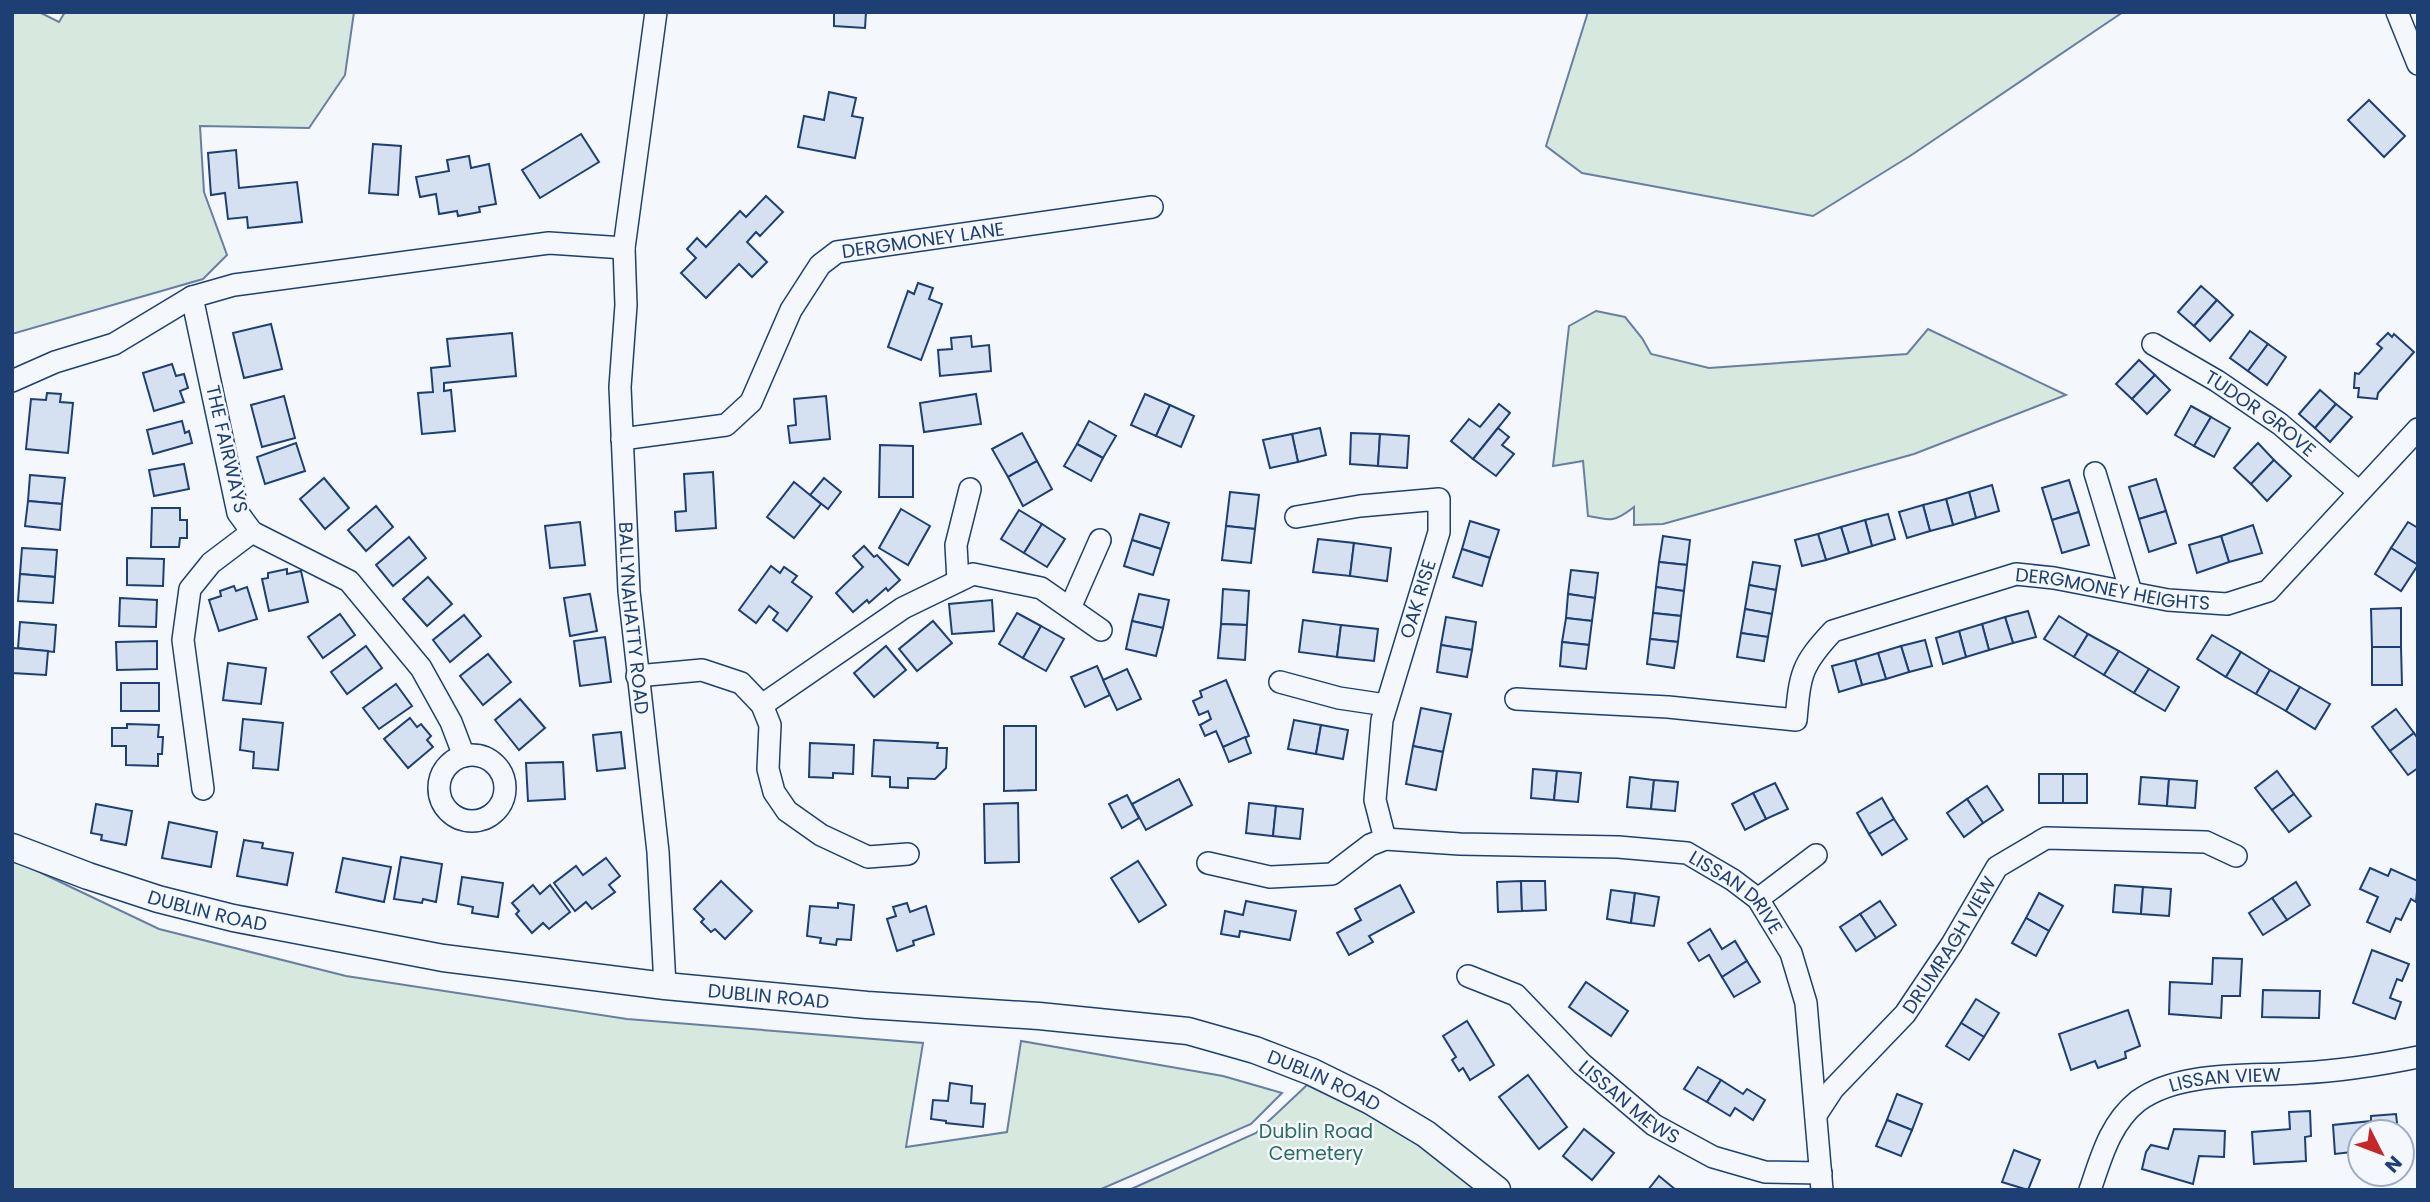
<svg xmlns="http://www.w3.org/2000/svg" width="2430" height="1202" font-family="Poppins,sans-serif">
<rect width="100%" height="100%" fill="#f4f7fb"/>
<g fill="#d7e8df" stroke="#687fa3" stroke-width="2">
<polygon points="12,12 39,12 59,22 65,12 354,12 345,75 309,128 200,126 204,192 227,255 203,279 12,334"/>
<polygon points="1588,12 2123,12 1910,156 1813,216 1582,173 1546,146"/>
<path d="M 1596,311 L 1625,317 L 1642,338 L 1651,354 L 1709,368 L 1907,354 L 1928,329 L 2066,395 L 1914,454 L 1663,524 L 1634,525 L 1634,507 C 1615,522 1611,521 1588,516 L 1583,461 L 1553,466 L 1569,326 Z"/>
<polygon points="12,859 159,929 346,976 627,1019 923,1043 906,1147 1007,1132 1021,1041 1223,1076 1282,1093 1251,1124 1099,1190 12,1190"/>
<polygon points="1307,1085 1365,1113 1419,1145 1480,1190 1129,1190 1256,1133"/>
</g>
<g fill="#d5e0f0" stroke="#1d3f73" stroke-width="2">
<polygon points="834,12 866,12 865,28 834,26"/>
<polygon points="829,92 856,98 852,116 863,118 855,158 798,147 804,116 824,120"/>
<polygon points="2369,100 2405,136 2384,157 2348,120"/>
<polygon points="581,134 599,162 540,198 522,170"/>
<polygon points="373,144 401,146 398,195 369,193"/>
<polygon points="236,150 239,188 297,182 302,222 248,228 247,217 228,219 225,193 211,195 208,153"/>
<polygon points="469,156 471,168 489,164 496,204 479,207 480,212 458,216 457,211 439,214 436,194 420,197 416,177 449,171 447,160"/>
<polygon points="766,196 783,212 760,236 756,232 747,242 767,262 752,277 739,264 706,298 681,273 696,258 687,249 697,238 706,247 740,211 746,217"/>
<polygon points="918,283 933,288 929,299 942,304 921,360 888,347 908,291 914,294"/>
<polygon points="2201,286 2217,300 2194,326 2178,312"/>
<polygon points="2217,300 2233,315 2210,341 2194,326"/>
<polygon points="271,324 282,369 244,378 233,333"/>
<polygon points="2250,331 2268,344 2248,371 2230,358"/>
<polygon points="512,333 516,376 444,383 444,391 451,390 455,431 422,434 418,393 433,392 431,368 450,366 447,339"/>
<polygon points="2388,333 2392,337 2394,334 2414,352 2378,393 2377,399 2358,397 2359,388 2354,388 2355,373 2359,374 2382,348 2377,344"/>
<polygon points="971,336 972,347 989,345 991,371 940,376 938,350 952,349 951,338"/>
<polygon points="2268,344 2286,357 2267,385 2248,371"/>
<polygon points="2139,360 2155,375 2132,399 2116,384"/>
<polygon points="172,364 176,376 184,374 188,388 180,391 184,402 154,411 143,373"/>
<polygon points="2155,375 2170,390 2147,414 2132,399"/>
<polygon points="2320,390 2336,404 2315,428 2299,414"/>
<polygon points="47,393 61,394 60,402 73,403 68,453 26,449 31,399 46,400"/>
<polygon points="976,394 981,424 924,432 920,403"/>
<polygon points="1145,394 1170,405 1156,436 1131,425"/>
<polygon points="284,396 295,438 262,447 251,405"/>
<polygon points="826,396 830,439 790,443 788,426 796,425 794,399"/>
<polygon points="1499,404 1510,413 1473,459 1451,441 1469,419 1480,427"/>
<polygon points="2336,404 2352,417 2330,442 2315,428"/>
<polygon points="1170,405 1194,416 1181,447 1156,436"/>
<polygon points="2191,406 2211,417 2194,446 2175,435"/>
<polygon points="2211,417 2230,428 2214,457 2194,446"/>
<polygon points="182,421 185,433 189,431 192,443 153,454 147,430"/>
<polygon points="1089,421 1116,436 1103,458 1077,444"/>
<polygon points="1320,428 1326,455 1298,462 1292,434"/>
<polygon points="1498,428 1509,437 1502,445 1514,454 1496,476 1473,459"/>
<polygon points="1022,433 1037,461 1008,477 992,449"/>
<polygon points="1351,433 1380,434 1378,466 1350,464"/>
<polygon points="1292,434 1298,462 1270,468 1263,440"/>
<polygon points="1380,434 1409,436 1407,468 1378,466"/>
<polygon points="296,443 305,471 265,484 257,457"/>
<polygon points="2258,443 2274,460 2251,484 2234,468"/>
<polygon points="1077,444 1103,458 1091,481 1064,466"/>
<polygon points="880,445 913,446 913,497 879,497"/>
<polygon points="2274,460 2291,476 2267,501 2251,484"/>
<polygon points="1037,461 1052,489 1023,506 1008,477"/>
<polygon points="184,464 189,489 154,496 149,470"/>
<polygon points="713,472 716,528 676,531 675,512 686,511 684,474"/>
<polygon points="30,475 65,478 62,504 28,501"/>
<polygon points="324,478 349,508 325,529 300,499"/>
<polygon points="824,478 841,492 828,509 810,495"/>
<polygon points="2156,479 2166,511 2139,519 2129,487"/>
<polygon points="2069,480 2079,512 2052,520 2042,488"/>
<polygon points="794,482 821,504 794,538 767,517"/>
<polygon points="1992,485 1999,511 1976,518 1969,492"/>
<polygon points="1230,492 1259,495 1255,529 1226,526"/>
<polygon points="1969,492 1976,518 1953,525 1946,499"/>
<polygon points="1946,499 1953,525 1930,531 1923,505"/>
<polygon points="28,501 62,504 60,530 25,526"/>
<polygon points="1923,505 1930,531 1907,538 1899,512"/>
<polygon points="376,506 393,527 366,551 348,530"/>
<polygon points="152,508 180,508 180,520 187,520 187,538 180,538 179,547 151,547"/>
<polygon points="901,509 930,526 908,565 879,548"/>
<polygon points="1019,510 1042,524 1024,553 1001,539"/>
<polygon points="2166,511 2176,543 2149,552 2139,519"/>
<polygon points="2079,512 2089,545 2062,553 2052,520"/>
<polygon points="1140,514 1169,523 1161,549 1132,540"/>
<polygon points="1888,514 1895,539 1872,546 1865,520"/>
<polygon points="1865,520 1872,546 1849,553 1841,527"/>
<polygon points="1470,521 1499,530 1490,558 1462,549"/>
<polygon points="580,522 585,565 550,568 545,526"/>
<polygon points="2408,522 2418,528 2418,565 2391,548"/>
<polygon points="1042,524 1065,539 1047,567 1024,553"/>
<polygon points="2253,525 2262,553 2229,562 2221,536"/>
<polygon points="1226,526 1255,529 1251,563 1222,560"/>
<polygon points="1841,527 1849,553 1826,560 1818,534"/>
<polygon points="1818,534 1826,560 1802,566 1795,540"/>
<polygon points="1663,536 1690,540 1687,565 1659,562"/>
<polygon points="2221,536 2229,562 2197,573 2189,545"/>
<polygon points="409,537 426,558 393,586 376,565"/>
<polygon points="1318,539 1354,543 1350,576 1313,572"/>
<polygon points="1132,540 1161,549 1153,575 1124,566"/>
<polygon points="1354,543 1391,548 1387,581 1350,576"/>
<polygon points="864,546 874,557 877,555 900,580 888,591 886,588 869,603 867,600 853,612 836,593 863,567 853,556"/>
<polygon points="22,548 57,550 55,577 20,574"/>
<polygon points="2391,548 2418,565 2401,591 2375,574"/>
<polygon points="1462,549 1490,558 1482,586 1453,577"/>
<polygon points="127,558 164,559 163,586 127,585"/>
<polygon points="1659,562 1687,565 1684,591 1656,587"/>
<polygon points="1753,562 1780,566 1776,590 1749,585"/>
<polygon points="771,566 780,573 784,567 797,576 792,582 812,597 787,631 773,620 778,613 769,606 756,623 739,610"/>
<polygon points="287,569 287,574 301,571 308,602 269,611 262,579 268,578 268,573"/>
<polygon points="1571,570 1598,573 1595,598 1568,594"/>
<polygon points="20,574 55,577 53,603 18,601"/>
<polygon points="428,577 452,604 427,626 403,599"/>
<polygon points="1749,585 1776,590 1772,614 1745,609"/>
<polygon points="234,586 236,591 247,587 257,619 219,631 209,600 221,596 220,591"/>
<polygon points="1656,587 1684,591 1681,616 1653,613"/>
<polygon points="1223,589 1249,591 1247,625 1221,624"/>
<polygon points="590,594 597,631 570,636 564,598"/>
<polygon points="1139,594 1169,600 1163,628 1132,621"/>
<polygon points="1568,594 1595,598 1592,621 1566,618"/>
<polygon points="120,598 157,600 156,627 119,626"/>
<polygon points="992,600 994,631 952,634 949,604"/>
<polygon points="2401,608 2401,647 2372,647 2371,609"/>
<polygon points="1745,609 1772,614 1768,637 1741,633"/>
<polygon points="2028,611 2036,637 2013,643 2005,617"/>
<polygon points="1017,613 1041,626 1023,658 999,644"/>
<polygon points="1653,613 1681,616 1678,642 1650,639"/>
<polygon points="340,614 355,635 323,658 308,637"/>
<polygon points="464,615 481,636 450,662 433,640"/>
<polygon points="2059,616 2088,634 2074,657 2044,639"/>
<polygon points="1446,617 1476,622 1472,650 1441,645"/>
<polygon points="2005,617 2013,643 1989,650 1982,624"/>
<polygon points="1566,618 1592,621 1589,645 1562,642"/>
<polygon points="1303,620 1341,625 1337,657 1299,652"/>
<polygon points="933,621 952,643 917,671 899,649"/>
<polygon points="1132,621 1163,628 1156,656 1126,649"/>
<polygon points="20,622 56,625 54,652 18,648"/>
<polygon points="1221,624 1247,625 1245,660 1218,658"/>
<polygon points="1982,624 1989,650 1966,657 1959,631"/>
<polygon points="1341,625 1378,629 1374,661 1337,657"/>
<polygon points="1041,626 1064,639 1046,671 1023,658"/>
<polygon points="1959,631 1966,657 1943,664 1936,638"/>
<polygon points="1741,633 1768,637 1764,661 1737,657"/>
<polygon points="2088,634 2119,651 2104,675 2074,657"/>
<polygon points="2212,635 2241,652 2226,677 2197,659"/>
<polygon points="605,637 611,682 580,686 574,641"/>
<polygon points="1650,639 1678,642 1674,668 1647,664"/>
<polygon points="1925,640 1932,666 1909,672 1901,646"/>
<polygon points="157,641 157,669 117,670 116,642"/>
<polygon points="1562,642 1589,645 1586,669 1560,666"/>
<polygon points="1441,645 1472,650 1467,677 1437,672"/>
<polygon points="366,646 382,668 347,694 331,672"/>
<polygon points="886,646 906,670 874,697 854,673"/>
<polygon points="1901,646 1909,672 1886,679 1878,653"/>
<polygon points="2372,647 2401,647 2402,685 2372,685"/>
<polygon points="13,648 48,651 46,675 12,673"/>
<polygon points="2119,651 2149,669 2134,693 2104,675"/>
<polygon points="2241,652 2270,670 2256,694 2226,677"/>
<polygon points="1878,653 1886,679 1862,685 1855,660"/>
<polygon points="488,654 511,682 483,705 460,676"/>
<polygon points="1855,660 1862,685 1839,692 1832,666"/>
<polygon points="228,663 266,668 261,704 223,700"/>
<polygon points="1097,666 1110,695 1085,707 1071,677"/>
<polygon points="1127,669 1141,699 1117,710 1103,680"/>
<polygon points="2149,669 2179,687 2165,711 2134,693"/>
<polygon points="2270,670 2300,687 2286,711 2256,694"/>
<polygon points="1226,680 1249,736 1223,747 1216,731 1205,736 1200,725 1211,719 1208,711 1199,715 1193,701 1202,697 1200,691"/>
<rect x="121" y="683" width="38" height="28"/>
<polygon points="396,684 412,706 379,729 363,708"/>
<polygon points="2300,687 2330,704 2315,729 2286,711"/>
<polygon points="520,699 545,728 519,750 495,720"/>
<polygon points="1421,708 1451,714 1443,752 1413,746"/>
<polygon points="2396,709 2414,733 2390,751 2372,727"/>
<polygon points="410,718 417,727 421,724 431,736 427,740 433,747 408,768 384,739"/>
<polygon points="243,719 283,723 278,770 253,768 254,752 240,750"/>
<polygon points="1294,720 1321,725 1316,754 1288,749"/>
<polygon points="127,724 159,725 158,737 163,737 162,754 158,754 158,766 126,765 126,746 112,746 112,728 127,728"/>
<polygon points="1321,725 1348,730 1343,759 1316,754"/>
<polygon points="1004,726 1036,726 1036,790 1004,791"/>
<polygon points="621,732 625,768 597,771 593,735"/>
<polygon points="2414,733 2418,739 2418,768 2408,775 2390,751"/>
<polygon points="1245,737 1251,753 1229,762 1223,747"/>
<polygon points="874,740 938,743 937,748 947,748 946,768 935,779 908,778 908,788 890,787 890,777 872,776"/>
<polygon points="810,743 854,745 853,774 833,773 833,778 809,777"/>
<polygon points="1413,746 1443,752 1436,790 1406,784"/>
<polygon points="563,762 565,799 528,801 526,763"/>
<polygon points="1533,769 1557,771 1554,800 1531,798"/>
<polygon points="1557,771 1581,773 1578,802 1554,800"/>
<polygon points="2277,771 2294,794 2272,810 2255,788"/>
<rect x="2039" y="774" width="24" height="29"/>
<rect x="2063" y="774" width="24" height="29"/>
<polygon points="1630,777 1654,780 1651,809 1627,807"/>
<polygon points="2141,777 2169,779 2167,806 2139,804"/>
<polygon points="1179,779 1192,805 1146,830 1132,804"/>
<polygon points="2169,779 2197,781 2195,808 2167,806"/>
<polygon points="1654,780 1678,782 1675,811 1651,809"/>
<polygon points="1775,783 1788,809 1766,819 1753,793"/>
<polygon points="1987,786 2003,810 1983,823 1967,799"/>
<polygon points="1753,793 1766,819 1745,830 1732,804"/>
<polygon points="2294,794 2311,816 2289,832 2272,810"/>
<polygon points="1127,795 1139,818 1122,828 1109,804"/>
<polygon points="1882,798 1894,819 1869,834 1857,813"/>
<polygon points="1967,799 1983,823 1964,837 1947,813"/>
<polygon points="1018,803 1019,862 985,863 984,804"/>
<polygon points="1249,803 1276,806 1273,836 1246,833"/>
<polygon points="96,804 132,811 126,845 101,840 102,835 91,833"/>
<polygon points="1276,806 1303,809 1300,839 1273,836"/>
<polygon points="1894,819 1907,839 1882,855 1869,834"/>
<polygon points="169,822 217,832 211,867 162,858"/>
<polygon points="244,840 263,843 262,848 293,853 287,885 237,876"/>
<polygon points="401,857 442,864 436,902 423,899 422,903 394,899"/>
<polygon points="343,858 391,867 384,902 336,892"/>
<polygon points="606,858 620,876 609,885 615,892 592,909 586,902 575,911 554,883 576,866 583,875"/>
<polygon points="1138,861 1166,905 1139,922 1111,878"/>
<polygon points="2370,868 2388,876 2391,869 2418,881 2416,902 2411,899 2401,920 2396,918 2390,932 2367,922 2378,897 2360,889"/>
<polygon points="462,877 503,883 498,917 472,913 473,907 458,904"/>
<polygon points="721,881 752,911 725,939 715,929 711,932 701,922 704,919 694,909"/>
<polygon points="1521,881 1522,911 1498,912 1497,882"/>
<polygon points="1521,881 1545,881 1546,910 1522,911"/>
<polygon points="2296,882 2310,905 2287,920 2272,898"/>
<polygon points="533,885 540,894 550,885 570,912 549,929 543,923 532,933 516,914 519,911 512,903"/>
<polygon points="1400,885 1414,912 1369,936 1373,942 1349,955 1337,933 1361,920 1355,909"/>
<polygon points="2115,885 2143,887 2141,914 2113,912"/>
<polygon points="2143,887 2171,889 2169,916 2141,914"/>
<polygon points="1611,890 1635,893 1631,923 1607,919"/>
<polygon points="1635,893 1659,897 1654,926 1631,923"/>
<polygon points="2039,893 2063,906 2049,931 2026,918"/>
<polygon points="2272,898 2287,920 2263,935 2249,913"/>
<polygon points="1246,901 1296,911 1290,940 1240,931 1239,937 1221,934 1225,911 1243,915"/>
<polygon points="1880,901 1896,925 1876,938 1860,914"/>
<polygon points="838,903 854,905 851,940 837,939 836,945 820,943 821,938 807,936 810,906 838,908"/>
<polygon points="907,903 910,912 926,906 934,934 913,941 914,945 897,951 887,919 896,916 893,907"/>
<polygon points="1860,914 1876,938 1856,951 1840,927"/>
<polygon points="2026,918 2049,931 2036,956 2012,943"/>
<polygon points="1710,929 1722,949 1735,941 1747,961 1722,977 1709,955 1699,961 1688,943"/>
<polygon points="2372,950 2409,964 2402,981 2397,979 2390,998 2401,1002 2395,1019 2353,1003"/>
<polygon points="2213,958 2242,959 2240,996 2222,996 2221,1018 2169,1014 2170,982 2212,984"/>
<polygon points="1747,961 1760,982 1734,997 1722,977"/>
<polygon points="1586,982 1628,1011 1611,1036 1569,1007"/>
<polygon points="2263,990 2320,991 2319,1018 2262,1017"/>
<polygon points="1976,999 1999,1013 1984,1037 1961,1023"/>
<polygon points="2128,1010 2140,1046 2125,1052 2126,1058 2098,1068 2095,1061 2071,1070 2059,1034"/>
<polygon points="1467,1021 1494,1065 1470,1080 1463,1068 1459,1071 1452,1060 1456,1057 1443,1036"/>
<polygon points="1961,1023 1984,1037 1969,1060 1946,1046"/>
<polygon points="1698,1067 1721,1080 1707,1102 1684,1089"/>
<polygon points="1528,1075 1567,1127 1539,1149 1499,1097"/>
<polygon points="1721,1080 1743,1094 1747,1089 1765,1100 1753,1120 1735,1108 1730,1116 1707,1102"/>
<polygon points="950,1083 972,1086 971,1103 985,1104 983,1127 946,1123 946,1121 931,1119 933,1100 948,1101"/>
<polygon points="1897,1094 1922,1104 1912,1130 1887,1120"/>
<polygon points="2310,1111 2311,1136 2305,1137 2306,1161 2254,1164 2252,1132 2290,1129 2289,1112"/>
<polygon points="2396,1114 2398,1132 2360,1132 2360,1151 2335,1154 2333,1125 2371,1121 2371,1116"/>
<polygon points="1887,1120 1912,1130 1901,1156 1876,1146"/>
<polygon points="1584,1129 1614,1153 1592,1180 1563,1156"/>
<polygon points="2174,1129 2225,1131 2224,1157 2199,1156 2193,1184 2142,1169 2146,1152 2151,1145 2168,1149"/>
<polygon points="2014,1150 2040,1160 2028,1190 2002,1182"/>
<polygon points="1659,1176 1676,1190 1648,1190"/>
</g>
<g fill="none" stroke-linecap="round" stroke-linejoin="round">
<g stroke="#1d3f73" stroke-width="24">
<g id="minor">
<path id="s1" d="M 656,12 L 624,248 L 626,305 L 620,387 L 629,591 L 658,852 L 665,986"/>
<polyline points="2397,12 2418,64"/>
<polyline points="192,297 238,513 252,532 349,581 421,668 451,722 464,756"/>
<path id="s2" d="M 2153,344 L 2217,381 L 2280,424 L 2359,492"/>
<polyline points="12,381 55,362 114,344 192,297 234,285 549,243 624,248"/>
<path id="s3" d="M 622,439 L 726,425 L 751,402 L 791,310 L 820,265 L 837,252 L 1152,207"/>
<polyline points="2095,473 2131,592"/>
<polyline points="1296,517 1360,506 1439,499 1439,532 1382,720 1375,800 1385,839"/>
<polyline points="958,581 956,545 970,489"/>
<polyline points="1070,608 1100,540"/>
<polyline points="637,676 702,670 741,683 762,705 770,725 768,769 774,792 787,811 821,835 868,857 908,854"/>
<polyline points="1280,682 1339,698 1386,705"/>
<path id="s4" d="M 1516,699 L 1668,707 L 1796,720 C 1800,674 1801,665 1833,631 L 2016,574 L 2054,578 L 2168,600 L 2227,604 L 2268,591 L 2418,429"/>
<polyline points="762,705 903,608 973,574 1041,588 1101,630"/>
<circle cx="472" cy="788" r="33"/>
<polyline points="203,789 183,640 190,589 211,563 252,532"/>
<path id="s5" d="M 1208,863 L 1270,877 L 1332,874 L 1370,845 L 1385,839 L 1460,844 L 1618,847 L 1687,853 L 1733,880 L 1758,899 L 1791,953 L 1806,1003 L 1822,1190"/>
<polyline points="1758,899 1816,855"/>
<path id="s6" d="M 1468,976 L 1516,995 L 1582,1064 L 1654,1125 L 1713,1157 L 1765,1172 L 1821,1173"/>
<path id="s7" d="M 1816,1115 L 1833,1089 L 1905,1014 L 1952,944 L 1997,867 L 2046,838 L 2206,842 L 2236,856"/>
<path id="s8" d="M 2090,1190 C 2101,1158 2110,1123 2138,1101 C 2180,1070 2250,1077 2300,1073 C 2340,1071 2379,1065 2418,1057"/>
</g>
</g>
<g stroke="#1d3f73" stroke-width="29">
<g id="tertiary">
<path id="s9" d="M 12,847 L 88,876 L 158,899 L 233,918 L 443,958 L 665,986 L 867,1005 L 1039,1016 L 1188,1031 L 1255,1050 L 1312,1072 L 1371,1101 L 1426,1134 L 1497,1190"/>
</g>
</g>
<use href="#minor" stroke="#f4f7fb" stroke-width="21"/>
<use href="#tertiary" stroke="#f4f7fb" stroke-width="26"/>
</g>
<g text-anchor="middle" dominant-baseline="central" stroke-width="5" stroke-linejoin="round" paint-order="stroke">
<g font-size="19" fill="#1d3f73" stroke="#f4f7fb">
<text stroke="none"><textPath href="#s3" startOffset="401">DERGMONEY LANE</textPath></text>
<text stroke="none"><textPath href="#s2" startOffset="128">TUDOR GROVE</textPath></text>
<text transform="translate(227 449) rotate(77)">THE FAIRWAYS</text>
<text stroke="none"><textPath href="#s4" startOffset="670">DERGMONEY HEIGHTS</textPath></text>
<text transform="translate(1418 599) rotate(-73)">OAK RISE</text>
<text stroke="none"><textPath href="#s1" startOffset="609">BALLYNAHATTY ROAD</textPath></text>
<text stroke="none"><textPath href="#s5" startOffset="556">LISSAN DRIVE</textPath></text>
<text stroke="none"><textPath href="#s9" startOffset="206">DUBLIN ROAD</textPath></text>
<text stroke="none"><textPath href="#s7" startOffset="217">DRUMRAGH VIEW</textPath></text>
<text stroke="none"><textPath href="#s9" startOffset="774">DUBLIN ROAD</textPath></text>
<text stroke="none"><textPath href="#s9" startOffset="1340">DUBLIN ROAD</textPath></text>
<text stroke="none"><textPath href="#s8" startOffset="194">LISSAN VIEW</textPath></text>
<text stroke="none"><textPath href="#s6" startOffset="208">LISSAN MEWS</textPath></text>
</g>
<g font-size="19" fill="#2c6c60" stroke="#f4f7fb">
<text x="1316" y="1131">Dublin Road<tspan x="1316" dy="22">Cemetery</tspan></text>
</g>
</g>
<rect width="2430" height="1202" fill="none" stroke="#1d3f73" stroke-width="28"/>
<g transform="translate(2381 1153) rotate(132)"><circle r="33" fill="#f4f7fb" stroke="#9eadc5" stroke-width="2"/>
<path d="M0-5L12 26L0 18L-12 26Z" fill="#c62828"/>
<text y="-10" font-size="19" font-weight="bold" text-anchor="middle" fill="#1d3f73">N</text>
</g>
</svg>
